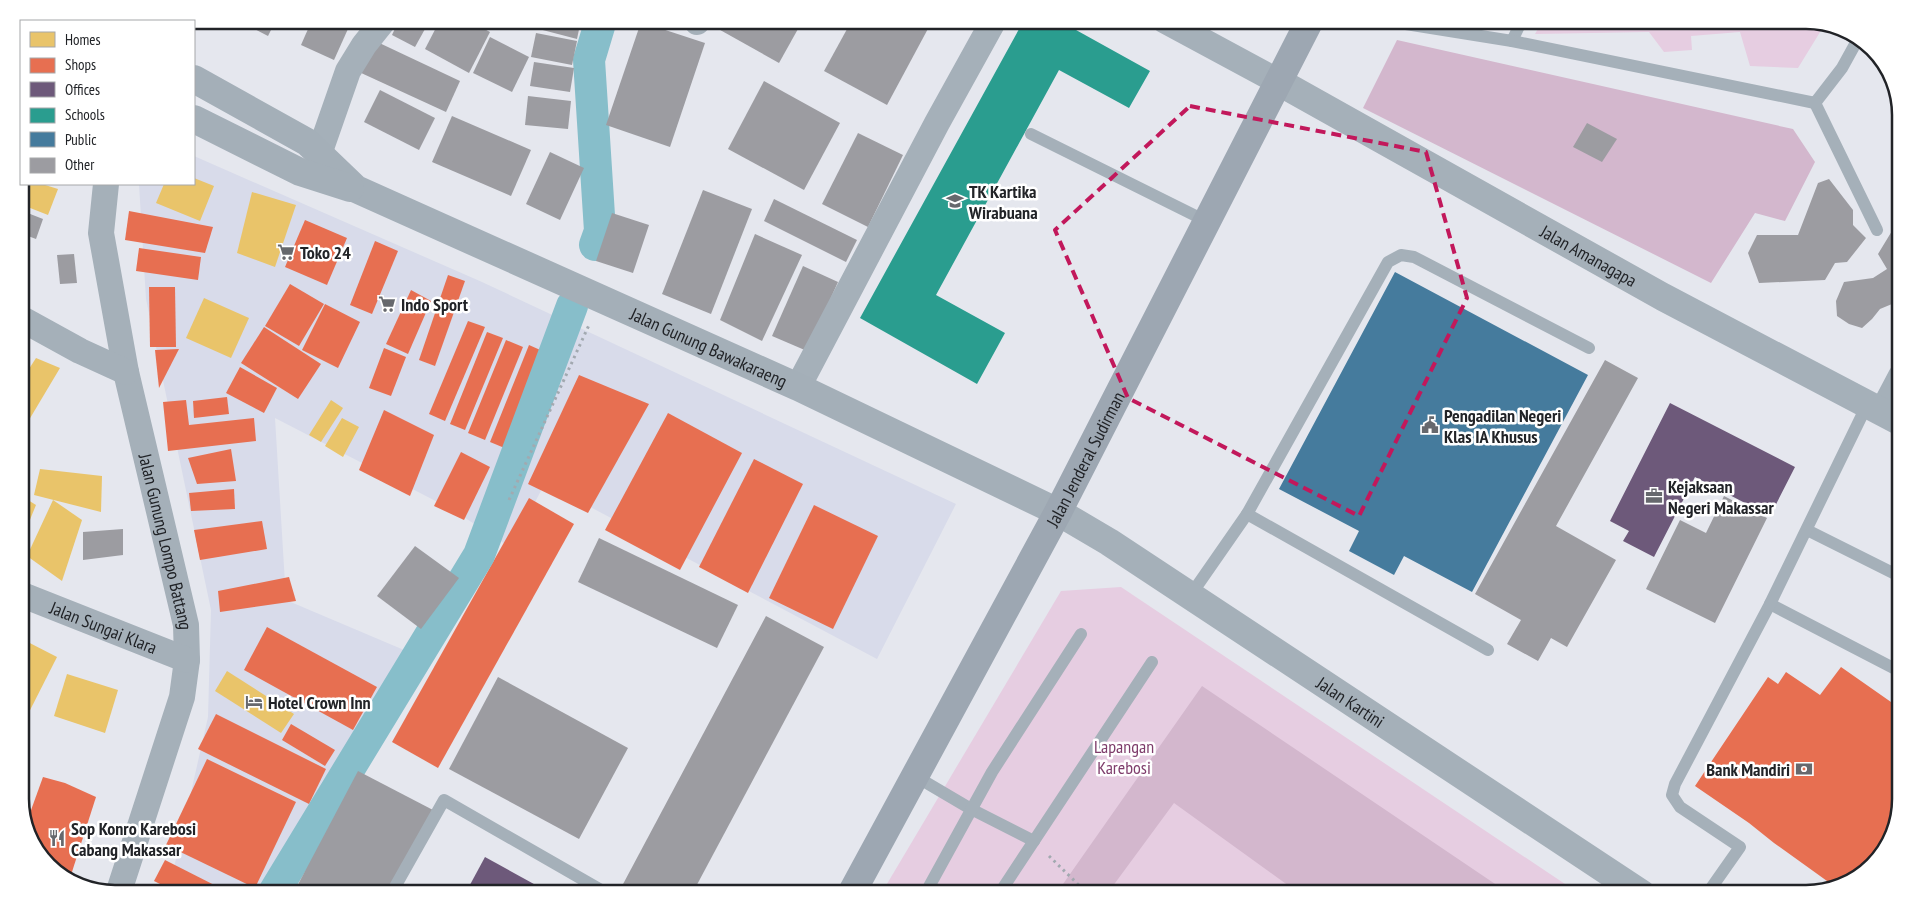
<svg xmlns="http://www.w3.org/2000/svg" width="1921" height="914" font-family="'PT Sans Narrow',sans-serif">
<rect width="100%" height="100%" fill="#e5e7ee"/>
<polygon fill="#d8dbea" points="194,156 482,282 956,504 877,659 545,483 511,548 453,510 275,418 286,600 404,650 385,723 285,894 200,894 171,881 208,717 211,610 146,299 139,184 194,184"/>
<g fill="#e6cde1">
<polygon points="1543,20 1807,20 1825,24 1798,68 1750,66 1740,32 1691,36 1692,50 1664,52 1649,32 1535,34"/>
<polygon points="1121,587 1580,894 881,894 1061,591"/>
</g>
<g fill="#d3b7cd">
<polygon points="1397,40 1793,129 1815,162 1785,221 1755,213 1711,283 1363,108"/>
<polygon points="1202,686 1510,894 1300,894 1174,803 1107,894 1056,894"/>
</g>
<g fill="#e9c46a">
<polygon points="194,178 214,186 200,221 156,203 164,184 194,184"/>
<polygon points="20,184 42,184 58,189 48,215 20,204"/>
<polygon points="252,192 296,205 275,267 237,253"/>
<polygon points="20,243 30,246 22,269 20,268"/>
<polygon points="204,298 249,318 231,358 186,338"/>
<polygon points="36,358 60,368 23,430 20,428 20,383"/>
<polygon points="331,400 343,408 321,442 309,435"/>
<polygon points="342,418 359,427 343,457 325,446"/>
<polygon points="40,469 102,476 101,512 34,495"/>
<polygon points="20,495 36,505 20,544"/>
<polygon points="53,500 82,520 62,581 27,556"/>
<polygon points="20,638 57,657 22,726 20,725"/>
<polygon points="227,671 294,714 281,733 215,691"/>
<polygon points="67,674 118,690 105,733 54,716"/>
<polygon points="20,758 30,762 20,784"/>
</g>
<g fill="#e76f51">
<polygon points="129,211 213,227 205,253 125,240"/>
<polygon points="305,220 347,238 327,285 285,267"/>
<polygon points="375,241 398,251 372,314 350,305"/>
<polygon points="139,248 201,257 198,280 136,271"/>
<polygon points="448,275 465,281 435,366 419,360"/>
<polygon points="290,284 324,304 299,346 265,326"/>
<polygon points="149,287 175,287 176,347 150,347"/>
<polygon points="411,290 431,301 408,354 386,344"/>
<polygon points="325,304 360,322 338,368 302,350"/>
<polygon points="468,321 485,327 445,421 429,414"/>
<polygon points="264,327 321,364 298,399 241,363"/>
<polygon points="487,332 503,338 465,430 450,424"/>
<polygon points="506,340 523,347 485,440 468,433"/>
<polygon points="529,345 547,353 507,449 490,442"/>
<polygon points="384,348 406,357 391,396 369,388"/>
<polygon points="179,349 159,388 155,350"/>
<polygon points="240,367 277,388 264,413 226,393"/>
<polygon points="579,375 649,404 588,513 528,484"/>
<polygon points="227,397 229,414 194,418 193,401"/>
<polygon points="186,400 189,425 254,418 256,441 168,451 163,402"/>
<polygon points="384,410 434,435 410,496 359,470"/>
<polygon points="668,413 742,453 680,570 605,530"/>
<polygon points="231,449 236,481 197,484 188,458"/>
<polygon points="461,452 490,467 464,520 434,506"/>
<polygon points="754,459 803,484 748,593 699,567"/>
<polygon points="234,489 235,509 191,511 189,493"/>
<polygon points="529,498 574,524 438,768 392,742"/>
<polygon points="814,505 878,536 833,629 769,598"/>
<polygon points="262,521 267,549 200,560 194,530"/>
<polygon points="289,577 296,601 220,612 218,591"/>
<polygon points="267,627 377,687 353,730 244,670"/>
<polygon points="1841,667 1901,709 1901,733 1892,746 1901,753 1901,800 1895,825 1865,871 1859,878 1834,886 1774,843 1749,823 1695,786 1768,677 1778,684 1786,672 1820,695"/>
<polygon points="216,714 326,769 309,804 198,749"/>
<polygon points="291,724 335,750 325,766 282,740"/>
<polygon points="207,759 296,802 255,888 166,845"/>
<polygon points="43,777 65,783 96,797 71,875 54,868 36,852 26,824"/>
<polygon points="165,860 232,894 180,894 154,881"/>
</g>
<g fill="#6d597a">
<polygon points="1670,403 1795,467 1770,516 1695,477 1654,557 1623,541 1629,531 1610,521"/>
<polygon points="485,857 552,894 465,894"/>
</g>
<polygon fill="#2a9d8f" points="1024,20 1058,20 1150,71 1129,108 1059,70 936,295 1005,333 977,384 860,318"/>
<polygon fill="#457b9d" points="1395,272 1588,375 1472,592 1404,556 1394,575 1349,551 1359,531 1279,489"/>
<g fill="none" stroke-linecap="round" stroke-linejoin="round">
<g stroke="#87beca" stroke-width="32">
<polyline points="595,245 600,231 589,60 601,20"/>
<polyline points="273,894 479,555 572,306"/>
</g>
</g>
<g fill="#9c9ca1">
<polygon points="237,20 276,20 268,36"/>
<polygon points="312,20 352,20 334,60 301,45"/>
<polygon points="399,20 430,20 415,47 392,35"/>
<polygon points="440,20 468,20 490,32 469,73 425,49"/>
<polygon points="537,20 581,20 577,39 535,28"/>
<polygon points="717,20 803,20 779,63 713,26"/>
<polygon points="852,20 921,20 930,25 887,105 824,71"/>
<polygon points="641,22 705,43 670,147 606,125"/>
<polygon points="536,33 577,41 572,65 531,57"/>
<polygon points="490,37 529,57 512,92 473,73"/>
<polygon points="373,40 460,81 446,112 359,72"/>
<polygon points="1874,52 1885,62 1887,67 1871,57"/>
<polygon points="534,62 574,68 570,92 530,86"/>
<polygon points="764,81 840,123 804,190 728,149"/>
<polygon points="380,90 435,118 419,150 364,122"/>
<polygon points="528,96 571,101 568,129 525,125"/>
<polygon points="452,116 531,150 511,196 432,162"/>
<polygon points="1587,123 1617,139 1602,162 1573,147"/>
<polygon points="858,133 903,155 868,227 822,204"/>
<polygon points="550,152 584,168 560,220 526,204"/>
<polygon points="1829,179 1853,210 1853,225 1866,238 1847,262 1835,263 1825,280 1759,283 1748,253 1757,235 1798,235 1818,183"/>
<polygon points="703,190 752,209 711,314 662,294"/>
<polygon points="774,199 857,240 846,262 764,221"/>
<polygon points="20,210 43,219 36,239 20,233"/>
<polygon points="612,213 649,225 633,273 596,261"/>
<polygon points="1895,226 1901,226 1901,309 1892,304 1880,309 1872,319 1862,328 1849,324 1837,316 1836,301 1844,282 1873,278 1887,269 1878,254"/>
<polygon points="755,234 802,255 762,341 720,320"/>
<polygon points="74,254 77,283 60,284 57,255"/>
<polygon points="803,266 838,282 807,351 772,336"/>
<polygon points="1605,360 1638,378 1556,526 1616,560 1567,647 1551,638 1538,661 1507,644 1521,620 1475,594"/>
<polygon points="1724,496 1767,518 1715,623 1646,589 1680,520 1706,533"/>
<polygon points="123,529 123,555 83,560 83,532"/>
<polygon points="599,538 738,605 717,648 578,582"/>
<polygon points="415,546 459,578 421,629 377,596"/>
<polygon points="766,616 824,647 692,894 638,894 622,886"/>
<polygon points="498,677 628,748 579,839 449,769"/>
<polygon points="358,771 433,810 389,894 293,894"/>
</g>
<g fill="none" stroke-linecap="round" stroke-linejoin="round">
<g stroke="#a2a9b0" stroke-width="3" stroke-dasharray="2.5 4" stroke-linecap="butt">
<polyline points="509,500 589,325"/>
<polyline points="1049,856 1088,894"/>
</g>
<g stroke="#a5b0b9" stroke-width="12">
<polyline points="1381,20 1512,41 1522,20"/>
<polyline points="1512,41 1815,103 1842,68 1858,39"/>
<polyline points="1815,103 1877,230"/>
<polyline points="1031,134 1206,221"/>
<polyline points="1247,514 1388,262 1401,255 1414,257 1589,348"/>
<polyline points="1807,530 1901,577"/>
<polyline points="1190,596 1247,514 1488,650"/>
<polyline points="1770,604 1901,672"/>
<polyline points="915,776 971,809 1034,841"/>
<polyline points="391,894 444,800 608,894"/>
<polyline points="925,894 992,772 1081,634"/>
<polyline points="999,894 1152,662"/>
<polyline points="1707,894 1740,847 1680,807 1672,795 1675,784 1770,604 1867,405"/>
</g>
<g stroke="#a5b0b9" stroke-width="26">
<polyline points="1164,20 1279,82"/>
<polyline points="151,21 152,20"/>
<polyline points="697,22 698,20"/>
<polyline points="319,154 348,71 364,45 384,20"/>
<path id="s1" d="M 106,184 L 101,233 L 126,372 L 186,625 L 187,660 L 182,697 L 118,894"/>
<polyline points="20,318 80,351 126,372"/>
<polyline points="798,387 937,123 994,20"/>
<polyline points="1882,412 1901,376"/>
<path id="s2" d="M 20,594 L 187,660"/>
</g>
<g stroke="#a5b0b9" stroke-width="28">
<path id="s3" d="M 1279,82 L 1663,297 L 1901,422"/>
<path id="s4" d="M 1058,512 L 1109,542 L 1642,894"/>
</g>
<g stroke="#a4afb8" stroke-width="28">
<path id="s5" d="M 194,79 L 307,142 L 356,189 L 798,387 L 1058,512"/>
<polyline points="194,119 300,172 350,188"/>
</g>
<path stroke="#9da7b2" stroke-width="28" id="s6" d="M 851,894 L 1058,512 L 1310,20"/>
</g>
<path fill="none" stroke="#c2185b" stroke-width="4" stroke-dasharray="10 6" stroke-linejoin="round" d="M 1190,106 L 1426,152 L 1467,298 L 1359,516 L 1128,398 L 1055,230 Z"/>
<defs>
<g id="school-bare" transform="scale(1.35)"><path d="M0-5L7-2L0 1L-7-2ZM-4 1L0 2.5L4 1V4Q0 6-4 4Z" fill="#66686d" stroke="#fff" stroke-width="2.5" paint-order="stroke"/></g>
<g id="supermarket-bare" transform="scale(1.35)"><path d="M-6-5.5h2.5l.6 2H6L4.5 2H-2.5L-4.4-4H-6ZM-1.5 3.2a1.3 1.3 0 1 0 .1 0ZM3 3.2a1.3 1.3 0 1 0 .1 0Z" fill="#66686d" stroke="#fff" stroke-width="2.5" paint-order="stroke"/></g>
<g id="civic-bare" transform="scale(1.35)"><path d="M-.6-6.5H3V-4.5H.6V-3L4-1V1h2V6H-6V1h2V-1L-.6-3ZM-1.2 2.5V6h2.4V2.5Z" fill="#66686d" stroke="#fff" stroke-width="2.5" paint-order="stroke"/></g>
<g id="office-bare" transform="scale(1.35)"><path d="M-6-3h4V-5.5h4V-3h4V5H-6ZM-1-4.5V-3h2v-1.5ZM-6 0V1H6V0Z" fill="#66686d" stroke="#fff" stroke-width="2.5" paint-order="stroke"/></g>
<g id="hotel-bare" transform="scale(1.35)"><path d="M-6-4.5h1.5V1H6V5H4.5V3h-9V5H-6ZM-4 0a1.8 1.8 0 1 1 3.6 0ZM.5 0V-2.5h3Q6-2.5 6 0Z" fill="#66686d" stroke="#fff" stroke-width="2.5" paint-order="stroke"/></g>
<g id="bank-bare" transform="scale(1.35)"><path d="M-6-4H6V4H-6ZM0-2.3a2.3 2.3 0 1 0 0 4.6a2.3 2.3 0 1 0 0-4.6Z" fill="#66686d" stroke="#fff" stroke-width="2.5" paint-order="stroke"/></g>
<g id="restaurant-bare" transform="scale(1.35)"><path d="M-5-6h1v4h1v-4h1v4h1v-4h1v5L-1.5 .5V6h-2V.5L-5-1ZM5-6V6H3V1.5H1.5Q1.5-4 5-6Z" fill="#66686d" stroke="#fff" stroke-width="2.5" paint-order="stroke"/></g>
</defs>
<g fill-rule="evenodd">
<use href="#school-bare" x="955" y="201"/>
<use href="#supermarket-bare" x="286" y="252"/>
<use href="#supermarket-bare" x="387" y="304"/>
<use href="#civic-bare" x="1430" y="425"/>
<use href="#office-bare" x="1654" y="496"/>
<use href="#hotel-bare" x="254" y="702"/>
<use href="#bank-bare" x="1804" y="769"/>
<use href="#restaurant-bare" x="57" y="838"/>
</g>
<g text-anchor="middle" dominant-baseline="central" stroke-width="5" stroke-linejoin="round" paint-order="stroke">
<g font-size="18" font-weight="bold" fill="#212327" stroke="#fff" text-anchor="start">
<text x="969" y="191">TK Kartika<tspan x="969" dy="21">Wirabuana</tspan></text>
<text x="300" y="252">Toko 24</text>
<text x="401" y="304">Indo Sport</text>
<text x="1444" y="415">Pengadilan Negeri<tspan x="1444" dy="21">Klas IA Khusus</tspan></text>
<text x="1668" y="486">Kejaksaan<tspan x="1668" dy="21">Negeri Makassar</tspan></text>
<text x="268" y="702">Hotel Crown Inn</text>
<text x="1790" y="769" text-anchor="end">Bank Mandiri</text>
<text x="71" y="828">Sop Konro Karebosi<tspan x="71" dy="21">Cabang Makassar</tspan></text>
</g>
<g font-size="18" fill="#212327" stroke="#fff">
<text stroke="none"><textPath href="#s3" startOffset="355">Jalan Amanagapa</textPath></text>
<text stroke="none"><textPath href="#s5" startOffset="584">Jalan Gunung Bawakaraeng</textPath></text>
<text stroke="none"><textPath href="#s6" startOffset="494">Jalan Jenderal Sudirman</textPath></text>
<text stroke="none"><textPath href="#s1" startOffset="365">Jalan Gunung Lompo Battang</textPath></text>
<text stroke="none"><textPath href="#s2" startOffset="90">Jalan Sungai Klara</textPath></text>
<text stroke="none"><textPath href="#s4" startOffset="349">Jalan Kartini</textPath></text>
</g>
<g font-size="18" fill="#7e3c6b" stroke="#fff">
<text x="1124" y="746">Lapangan<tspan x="1124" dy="21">Karebosi</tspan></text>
</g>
</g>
<path d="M0 0H1921V914H0ZM115 29H1806A86 86 0 0 1 1892 115V799A86 86 0 0 1 1806 885H115A86 86 0 0 1 29 799V115A86 86 0 0 1 115 29Z" fill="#fff" fill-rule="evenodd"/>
<path fill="none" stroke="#212327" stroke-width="2.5" d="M115 29H1806A86 86 0 0 1 1892 115V799A86 86 0 0 1 1806 885H115A86 86 0 0 1 29 799V115A86 86 0 0 1 115 29Z"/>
<rect x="20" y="20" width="175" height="165" fill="#ffffff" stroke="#a6a7a9"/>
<rect x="30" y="32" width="25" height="15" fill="#e9c46a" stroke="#a6a7a9"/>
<text x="65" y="45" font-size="15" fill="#212327">Homes</text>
<rect x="30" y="58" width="25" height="15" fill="#e76f51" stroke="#a6a7a9"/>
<text x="65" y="70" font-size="15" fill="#212327">Shops</text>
<rect x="30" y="82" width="25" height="15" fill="#6d597a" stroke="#a6a7a9"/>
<text x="65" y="95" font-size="15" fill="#212327">Offices</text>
<rect x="30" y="108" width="25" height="15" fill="#2a9d8f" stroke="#a6a7a9"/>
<text x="65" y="120" font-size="15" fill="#212327">Schools</text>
<rect x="30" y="132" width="25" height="15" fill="#457b9d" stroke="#a6a7a9"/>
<text x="65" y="145" font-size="15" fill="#212327">Public</text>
<rect x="30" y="158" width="25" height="15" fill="#9c9ca1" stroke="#a6a7a9"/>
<text x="65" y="170" font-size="15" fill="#212327">Other</text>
</svg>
